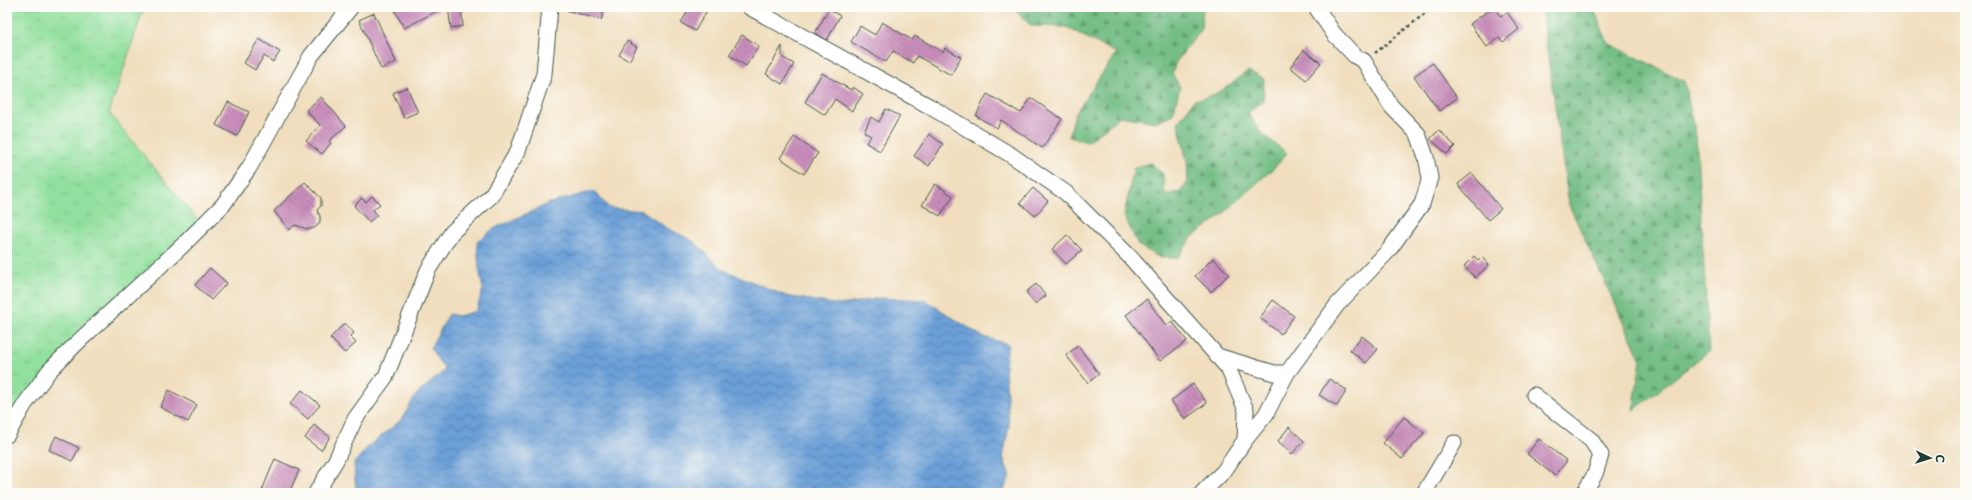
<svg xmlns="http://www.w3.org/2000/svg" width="1972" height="500" font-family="'Playpen Sans',sans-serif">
<defs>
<pattern id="grass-tufts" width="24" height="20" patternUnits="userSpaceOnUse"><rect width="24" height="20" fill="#92e09e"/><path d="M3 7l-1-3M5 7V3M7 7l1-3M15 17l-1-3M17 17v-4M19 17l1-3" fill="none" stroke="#7dc189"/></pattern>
<pattern id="forest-firs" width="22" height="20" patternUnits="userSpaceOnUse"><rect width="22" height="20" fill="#75be85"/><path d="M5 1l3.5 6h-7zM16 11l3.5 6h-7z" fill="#5f9c6e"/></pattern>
<pattern id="water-waves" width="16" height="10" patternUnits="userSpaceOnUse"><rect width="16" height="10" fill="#6a9fd7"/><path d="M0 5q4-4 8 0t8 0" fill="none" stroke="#5783af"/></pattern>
<pattern id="building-back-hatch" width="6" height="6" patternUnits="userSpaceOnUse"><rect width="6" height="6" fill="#ca8ebc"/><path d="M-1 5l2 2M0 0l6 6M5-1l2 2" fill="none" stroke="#a3759a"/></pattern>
</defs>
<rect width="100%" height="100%" fill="#fdfcf7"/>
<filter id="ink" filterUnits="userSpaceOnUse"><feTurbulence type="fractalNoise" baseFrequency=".025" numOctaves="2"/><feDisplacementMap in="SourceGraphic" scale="8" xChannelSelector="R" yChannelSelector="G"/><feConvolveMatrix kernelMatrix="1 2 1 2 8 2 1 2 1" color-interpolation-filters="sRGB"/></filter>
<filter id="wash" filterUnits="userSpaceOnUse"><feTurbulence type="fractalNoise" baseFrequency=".012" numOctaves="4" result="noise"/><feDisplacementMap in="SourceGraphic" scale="16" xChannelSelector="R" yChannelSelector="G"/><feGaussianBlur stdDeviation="0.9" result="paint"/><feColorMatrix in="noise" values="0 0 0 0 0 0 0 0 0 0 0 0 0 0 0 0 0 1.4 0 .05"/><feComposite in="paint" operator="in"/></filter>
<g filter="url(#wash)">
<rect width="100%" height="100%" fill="#f0debe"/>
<polygon fill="url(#grass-tufts)" stroke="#588e69" points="7,7 144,7 109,113 198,221 7,425"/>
<g fill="url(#forest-firs)" stroke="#4a7e5c">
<polygon points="1012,7 1203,7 1201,29 1176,62 1172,74 1180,87 1173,114 1155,122 1120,116 1088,142 1069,137 1075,114 1116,53 1066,27 1031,26"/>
<polygon points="1541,7 1593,7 1608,43 1684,81 1696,135 1709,351 1633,411 1641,360 1569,205"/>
<path d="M 1248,71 L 1264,79 L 1263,100 L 1248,113 L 1262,134 L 1287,153 L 1276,166 L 1217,219 L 1192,237 L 1178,258 L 1160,258 L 1138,245 L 1124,215 L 1134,167 L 1151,163 L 1163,174 L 1165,195 L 1180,192 L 1188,182 L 1187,161 L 1178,123 L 1194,100 C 1215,98 1232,84 1248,71 Z"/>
</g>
<polygon fill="url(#water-waves)" stroke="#446e86" points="594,191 609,208 643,211 665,227 693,241 722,269 786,296 840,305 881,298 925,300 983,337 1008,344 1005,368 1009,426 1003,457 1010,476 1004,490 1005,493 356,493 354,463 369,446 401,420 416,395 445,370 430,348 449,314 459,316 476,311 483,289 479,269 477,242 493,229 550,203"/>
<g id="blocks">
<g fill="url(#building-back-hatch)">
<polygon points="393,7 445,7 404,28"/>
<polygon points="448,7 461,7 463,26 451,28"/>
<polygon points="566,7 605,7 601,20 566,10"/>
<polygon points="690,7 697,7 706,12 695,31 681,23"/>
<polygon points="1493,7 1501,17 1507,12 1519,29 1503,42 1499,38 1487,47 1470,24"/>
<polygon points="829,9 840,16 827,40 815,33"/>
<polygon points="374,13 396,62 381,69 359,20"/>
<polygon points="882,22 912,40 915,36 943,52 945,48 961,57 951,75 917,56 913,63 893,51 886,62 851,42 860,26 875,35"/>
<polygon points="742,35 759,46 746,66 729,55"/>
<polygon points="259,39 280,52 273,62 264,56 255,70 244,63"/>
<polygon points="627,41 637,47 629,61 619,55"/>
<polygon points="782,46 782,57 794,64 782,84 766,74"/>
<polygon points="1304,50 1321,63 1306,80 1290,67"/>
<polygon points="1433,63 1457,98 1439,111 1414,76"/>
<polygon points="822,73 851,90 853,87 863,94 852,111 835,99 825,115 805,102"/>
<polygon points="407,87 418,112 404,118 393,93"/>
<polygon points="987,94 1021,113 1031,98 1062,119 1042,148 1001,120 997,128 976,116"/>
<polygon points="321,97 346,126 329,141 331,143 322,154 306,141 320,125 306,110"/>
<polygon points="228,102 249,112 237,136 216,125"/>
<polygon points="886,109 900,116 880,151 866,143 871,136 864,132 871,117 879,122"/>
<polygon points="1439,130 1455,146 1447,154 1430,139"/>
<polygon points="929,134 943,144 929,166 914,156"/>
<polygon points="794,137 818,153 804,174 780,158"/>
<polygon points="1472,173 1501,209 1488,220 1458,184"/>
<polygon points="305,182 321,198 321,206 317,210 320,216 320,222 316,227 311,229 307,229 295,225 289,230 274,211"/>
<polygon points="935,184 953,196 940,216 922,205"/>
<polygon points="1033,188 1048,201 1035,216 1020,203"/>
<polygon points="372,196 380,204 373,210 377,215 369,222 354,206 362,198 366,202"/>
<polygon points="1067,235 1082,250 1066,264 1052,249"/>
<polygon points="1474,256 1478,261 1482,257 1489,265 1475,278 1464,266"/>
<polygon points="1213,258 1229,274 1211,292 1195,276"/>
<polygon points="210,268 227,283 211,300 195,285"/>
<polygon points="1036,284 1046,296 1035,304 1026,292"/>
<polygon points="1147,299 1166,326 1172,321 1187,341 1160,361 1126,315"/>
<polygon points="1273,300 1294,316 1281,334 1260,318"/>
<polygon points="345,323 354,333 350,337 356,343 345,353 330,338"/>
<polygon points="1362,336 1378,349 1366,363 1350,350"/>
<polygon points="1078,346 1099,374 1088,383 1066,355"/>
<polygon points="1329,379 1347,390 1337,406 1319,395"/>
<polygon points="1193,384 1207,403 1185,419 1171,401"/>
<polygon points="169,390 197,405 188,422 160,407"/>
<polygon points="302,390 320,405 308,419 290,404"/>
<polygon points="1404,417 1424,433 1402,459 1383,443"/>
<polygon points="314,425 330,437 321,450 305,438"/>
<polygon points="1289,427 1304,441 1292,454 1278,441"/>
<polygon points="56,436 79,448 72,461 49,450"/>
<polygon points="1539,439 1567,461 1555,476 1527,454"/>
<polygon points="275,459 299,470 289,493 261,493"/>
</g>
</g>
</g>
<g filter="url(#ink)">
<use href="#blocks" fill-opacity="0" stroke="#3e5549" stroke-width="1"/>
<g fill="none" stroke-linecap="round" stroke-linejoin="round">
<g stroke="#3e5549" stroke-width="17">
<g id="minor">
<polyline points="749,7 929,106 1011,155 1066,193 1130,257 1228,368 1246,410 1245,440 1224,471 1202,493"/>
<polyline points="1217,356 1274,373 1287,373 1337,305 1389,250 1422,204 1430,178 1426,157 1418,134 1391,106 1364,61 1355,56 1334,34 1316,7"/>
<polyline points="1534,395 1591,440 1601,455 1595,474 1584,493"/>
<polyline points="7,435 25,404 49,371 80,340 182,246 223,205 249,168 311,56 351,7"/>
<polyline points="1245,440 1266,414 1287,373"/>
<polyline points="316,493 336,460 355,419 386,376 428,270 452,232 491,196 518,151 544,74 550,7"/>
<polyline points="1424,493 1454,443"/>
</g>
</g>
<polyline stroke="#3e5549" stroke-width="2.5" stroke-dasharray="3 3" stroke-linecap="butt" points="1375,53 1433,7"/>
<use href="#minor" stroke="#fff" stroke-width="15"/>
</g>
</g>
<rect width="1972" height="500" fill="none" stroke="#fdfcf7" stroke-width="24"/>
<g transform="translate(1930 458) rotate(94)" stroke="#fdfcf7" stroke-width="3" paint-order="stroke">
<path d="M0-3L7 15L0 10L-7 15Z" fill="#1f3d34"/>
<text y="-6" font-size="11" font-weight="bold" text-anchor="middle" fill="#1f3d34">С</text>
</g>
</svg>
